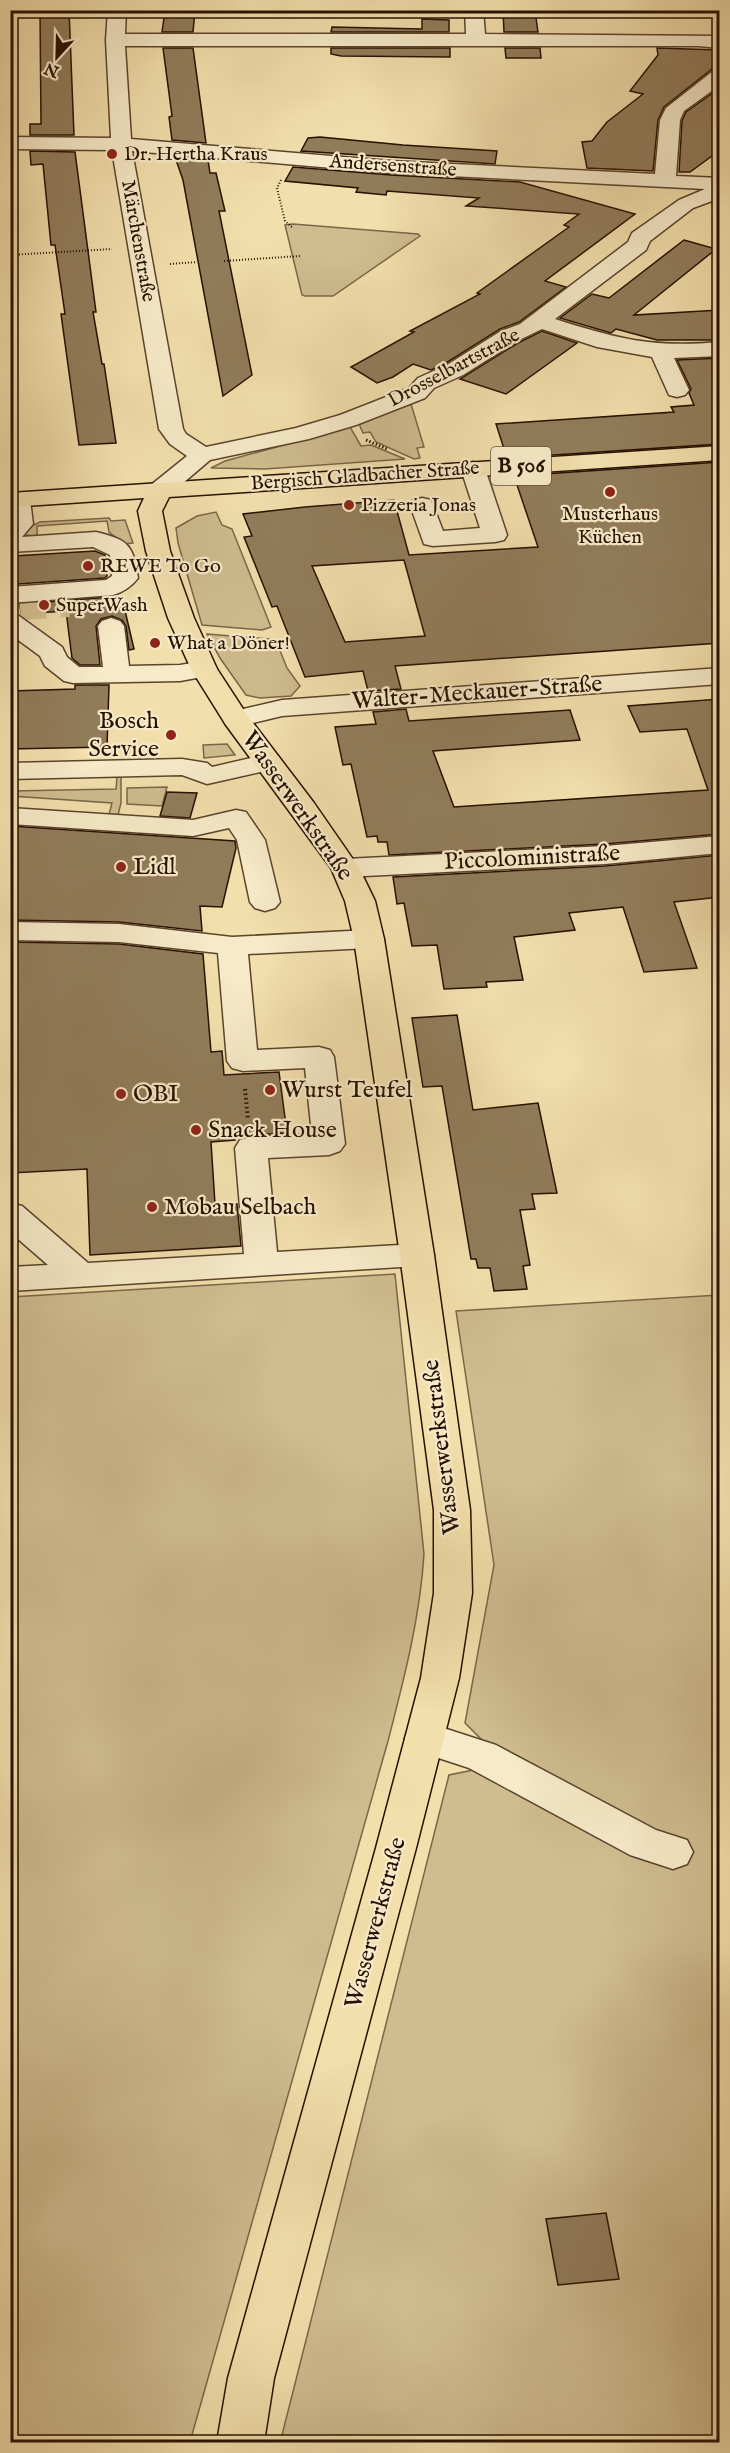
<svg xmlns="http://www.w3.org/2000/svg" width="730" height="2453" font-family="'IM FELL English',serif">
<rect width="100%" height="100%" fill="#f2dfac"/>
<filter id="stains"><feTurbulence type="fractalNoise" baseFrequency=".00333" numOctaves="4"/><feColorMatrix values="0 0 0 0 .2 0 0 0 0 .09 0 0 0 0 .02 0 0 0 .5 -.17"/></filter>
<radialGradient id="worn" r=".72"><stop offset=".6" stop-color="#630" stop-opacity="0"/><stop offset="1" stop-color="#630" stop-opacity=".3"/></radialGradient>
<g fill="#cfbc8f" stroke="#7b6648" stroke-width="1.5">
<polygon points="293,224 418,234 420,236 333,296 305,296 302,295 285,225"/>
<polygon points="411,404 424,447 417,448 420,458 414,459 376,442 370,432 363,433 359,424"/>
<polygon points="350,427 361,446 371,445 405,459 265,469 211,468 225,461"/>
<polygon points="216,512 222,525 232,529 271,627 262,630 202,625 178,543 176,528 197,516"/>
<polygon points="109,518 111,521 125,520 133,543 124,544 109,532 107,521 37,526 37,536 23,535 31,526 40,522"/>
<polygon points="207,634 269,639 277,643 287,668 300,686 291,696 260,698 246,695 220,658"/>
<polygon points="227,744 235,755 204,758 203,745"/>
<polygon points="117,777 121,777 121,803 118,815 109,814 112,803 11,796 11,791 116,789"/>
<polygon points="167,787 162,806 127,804 127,788"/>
<path d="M 395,1274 L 424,1554 C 420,1618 404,1679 388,1741 L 190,2442 L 11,2442 L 11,1297 Z"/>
<polygon points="719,1295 719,2442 283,2442 282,2435 449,1775 478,1769 485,1743 465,1723 494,1565 456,1311"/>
</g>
<g fill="#917c5a" stroke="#271001" stroke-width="1.5" fill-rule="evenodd">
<polygon points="40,10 69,10 74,135 30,135 30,124 41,124"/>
<polygon points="168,10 195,10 193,32 162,32 164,18 167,18"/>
<polygon points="503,11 535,11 538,32 504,32"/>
<polygon points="422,19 449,20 449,32 331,32 332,27 422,29"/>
<polygon points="163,48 193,48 206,143 172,140 169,117 172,116"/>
<polygon points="331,48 450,48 450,57 341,56 331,54"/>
<polygon points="505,48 540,48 541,58 506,58"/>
<polygon points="657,48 720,50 720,67 712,69 664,107 658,120 653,171 587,168 582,142 592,141 607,122 643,94 630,91 658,55"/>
<polygon points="720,88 720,150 690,172 679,172 682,121 686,112"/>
<polygon points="320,137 403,145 497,151 495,164 301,151 308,138"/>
<polygon points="30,151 75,152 96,312 93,312 102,364 104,364 116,443 79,445 61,314 65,314 55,245 51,245 43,164 31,165"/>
<polygon points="175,157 208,160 210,173 216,173 225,211 219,211 252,375 223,396 183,180"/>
<polygon points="293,167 391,175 520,182 635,214 545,281 566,287 519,322 500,329 446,363 431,370 413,364 393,377 377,383 351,367 414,332 410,331 480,294 477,293 569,227 564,225 579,214 466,206 479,198 387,191 386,195 356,192 358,188 285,181"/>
<polygon points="684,240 716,249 634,315 720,310 720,340 657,340 616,329 611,333 560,318 592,294 609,298"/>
<polygon points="542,331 577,343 506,394 460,379 518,343"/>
<polygon points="720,358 720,444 507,458 496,424 674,412 671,407 694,405 689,393 691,389 677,360"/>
<path d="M 720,462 L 720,643 L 395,666 L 401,689 L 368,691 L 363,671 L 305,677 L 277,606 L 272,607 L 244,537 L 252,536 L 243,514 L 305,507 L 394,500 L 409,555 L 538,547 L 514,476 ZM 404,560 L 425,636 L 345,642 L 312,566 Z"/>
<polygon points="95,551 105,555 107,576 105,578 18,584 14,556"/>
<polygon points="110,597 111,603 123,602 134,649 129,650 126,626 122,620 112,616 101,619 96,626 100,665 80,665 72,658 66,611 21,614 20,604"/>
<polygon points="75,685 109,685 107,747 10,749 10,691 75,689"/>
<polygon points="720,699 720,834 605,844 389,855 387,842 378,842 377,836 367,837 351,764 343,765 335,727 376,724 373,712 406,709 409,721 570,710 580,740 433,751 454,807 708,790 687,729 640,732 628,706"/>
<polygon points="167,792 197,793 190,818 160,816"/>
<polygon points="10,826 235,841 236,848 222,907 200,906 202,931 119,922 10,920"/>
<polygon points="720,855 720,897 674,902 697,968 644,972 623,907 569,913 575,930 514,937 523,980 486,982 487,987 444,989 437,945 412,946 404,903 397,904 393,877 605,866"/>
<polygon points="10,942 119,944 203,954 211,1052 222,1051 224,1075 279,1072 287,1133 235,1136 235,1140 211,1142 215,1204 237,1204 241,1246 90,1255 87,1169 10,1173"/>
<polygon points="457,1015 473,1110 538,1103 557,1193 532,1194 535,1209 520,1210 530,1265 523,1266 527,1289 494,1291 490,1268 478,1268 476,1259 471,1259 442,1086 423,1087 412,1018"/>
<polygon points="606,2213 619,2279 558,2285 546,2219"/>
</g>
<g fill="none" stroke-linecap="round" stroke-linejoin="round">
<polyline stroke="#d4c092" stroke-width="26" stroke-dasharray="26 14" stroke-linecap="butt" points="20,607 69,604"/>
<g stroke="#5a442c" stroke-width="3">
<g id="minor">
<path d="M 108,10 L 126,10 L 125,34 L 466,34 L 465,10 L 483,10 L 485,34 L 720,36 L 720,48 L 698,46 L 125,46 L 131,139 L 391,161 L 655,174 L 660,120 L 666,108 L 713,71 L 720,69 L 720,85 L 684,111 L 680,120 L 676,176 L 720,178 L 720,198 L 693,208 L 650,241 L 646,250 L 555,319 C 618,339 652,348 720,342 L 720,356 L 674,358 L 689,390 L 685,395 L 677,397 L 669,395 L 652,357 L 597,347 L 542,329 L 517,341 L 463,375 L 434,388 L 425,398 L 356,425 L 309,439 L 210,460 L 169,495 L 160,497 L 151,495 L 148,490 L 151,485 L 187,456 L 170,444 L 159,429 L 112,150 L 10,149 L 10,137 L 111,138 L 106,40 ZM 132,151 L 391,173 L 705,189 L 679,200 L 632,233 L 628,242 L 520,324 L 501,331 L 447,365 L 418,378 L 409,388 L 340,415 L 296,428 L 206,447 L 186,434 L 183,429 Z"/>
<polygon points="473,462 481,464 485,469 507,535 504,540 495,542 433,546 424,544 410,505 413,500 422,498 431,500 443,531 480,528 461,469 465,464"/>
<path d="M 18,493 L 27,495 L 30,500 L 33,524 L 22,537 L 96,532 C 129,540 133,545 138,578 C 131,587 123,592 113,595 L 10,603 L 10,587 L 106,580 L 112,576 L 110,555 L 93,547 L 10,552 L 10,495 Z"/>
<polygon points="10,613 19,616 62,647 67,657 79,667 103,667 98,626 102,621 111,618 120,621 124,626 129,666 180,665 204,661 213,663 217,669 213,675 180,681 73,683 64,681 45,666 40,656 10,634"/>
<polygon points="720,668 720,684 282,716 236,727 226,725 223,719 226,713 282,700"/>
<polygon points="268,754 278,756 282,762 278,768 207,784 182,775 10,779 10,763 182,759 207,763 212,767"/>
<polygon points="10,808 193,820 236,810 246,812 265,840 280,902 275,908 265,911 255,908 250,902 237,840 229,828 193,836 10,824"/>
<polygon points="720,836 720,853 605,864 345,877 335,874 331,868 335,862 345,859 605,846"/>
<polygon points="10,922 119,924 232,937 369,930 379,933 384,939 379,945 369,948 248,954 257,1050 319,1047 330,1050 334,1057 345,1144 340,1151 329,1155 268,1158 277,1252 417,1244 429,1247 434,1255 429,1263 417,1266 10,1291 10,1267 48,1265 10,1232 10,1203 22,1206 88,1263 244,1254 235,1148 240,1140 251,1137 312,1134 305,1068 243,1071 232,1068 227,1061 218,953 119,942 10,940"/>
<polygon points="425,1722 496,1745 656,1830 687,1840 693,1852 687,1864 673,1869 630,1855 469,1768 411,1749 405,1738 411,1727"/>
</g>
</g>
<g stroke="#271001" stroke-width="3">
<polygon id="major" points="720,446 720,460 169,497 162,511 170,551 194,618 217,669 247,715 314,803 359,868 375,901 384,939 434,1255 470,1510 472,1593 459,1678 416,1848 274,2378 264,2442 217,2442 228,2378 376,1848 421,1678 434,1593 434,1510 400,1255 354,939 345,901 331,868 226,725 191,669 168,618 146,551 138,511 144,498 10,507 10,493"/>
</g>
<g stroke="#271001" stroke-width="2" stroke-dasharray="1 2" stroke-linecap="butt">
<polyline points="281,180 277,188 285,221 293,228"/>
<polyline points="10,255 112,249"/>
<polyline points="224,261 300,256"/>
<polyline points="170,264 197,262"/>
</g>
<polyline stroke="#271001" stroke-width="3" stroke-dasharray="1.5 2" stroke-linecap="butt" points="366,440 387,449"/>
<polyline stroke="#271001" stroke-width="4" stroke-dasharray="1.5 3" stroke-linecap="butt" points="245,1089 248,1120"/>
<use href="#minor" fill="#f7eac9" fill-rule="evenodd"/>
<use href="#major" fill="#f2dfac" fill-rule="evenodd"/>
</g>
<g fill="#8f2418" stroke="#f7eac9" stroke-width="2">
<circle cx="112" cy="154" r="6"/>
<circle cx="610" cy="492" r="6"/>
<circle cx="349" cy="505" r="6"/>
<circle cx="88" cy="566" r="6"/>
<circle cx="44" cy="605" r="6"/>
<circle cx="155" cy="643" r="6"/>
<circle cx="171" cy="735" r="6"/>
<circle cx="121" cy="867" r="6"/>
<circle cx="270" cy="1090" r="6"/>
<circle cx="121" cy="1094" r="6"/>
<circle cx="196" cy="1130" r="6"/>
<circle cx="152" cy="1207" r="6"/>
</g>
<g text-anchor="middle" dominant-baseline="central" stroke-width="4.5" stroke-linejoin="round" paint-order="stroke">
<g font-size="20" fill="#271001" stroke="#f7eac9" text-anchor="start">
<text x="124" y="154">Dr. Hertha Kraus</text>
<text x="361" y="505">Pizzeria Jonas</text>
<text x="610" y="514" text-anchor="middle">Musterhaus<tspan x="610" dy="23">Küchen</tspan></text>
<text x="100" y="566">REWE To Go</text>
<text x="56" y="605">SuperWash</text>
<text x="167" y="643">What a Döner!</text>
</g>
<g font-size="20" fill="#271001" stroke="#f7eac9">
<text transform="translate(393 166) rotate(4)">Andersenstraße</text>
<text transform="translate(138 241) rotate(80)">Märchenstraße</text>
<text transform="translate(454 368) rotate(-28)">Drosselbartstraße</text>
<text transform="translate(365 476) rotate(-4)">Bergisch Gladbacher Straße</text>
</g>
<rect fill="#f7eac9" stroke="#65513d" stroke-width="1.5" x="491" y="447" width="60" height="38" rx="4.5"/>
<g font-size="22" font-weight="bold" fill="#271001">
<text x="521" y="466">B 506</text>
</g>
<g font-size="24" fill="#271001" stroke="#f7eac9">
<text transform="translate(477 693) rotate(-4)">Walter-Meckauer-Straße</text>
<text transform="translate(297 806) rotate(55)">Wasserwerkstraße</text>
<text transform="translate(532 858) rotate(-3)">Piccoloministraße</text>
<text transform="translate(442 1447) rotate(-97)">Wasserwerkstraße</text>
<text transform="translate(376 1923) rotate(-75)">Wasserwerkstraße</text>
</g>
<g font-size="24" fill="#271001" stroke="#f7eac9" text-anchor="start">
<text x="159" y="721" text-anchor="end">Bosch<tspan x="159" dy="28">Service</tspan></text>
<text x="133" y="867">Lidl</text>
<text x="282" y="1090">Wurst Teufel</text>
<text x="133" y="1094">OBI</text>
<text x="208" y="1130">Snack House</text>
<text x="164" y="1207">Mobau Selbach</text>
</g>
</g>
<rect width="730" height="2453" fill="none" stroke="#f2dfac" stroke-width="36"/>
<rect x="12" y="12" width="706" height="2429" fill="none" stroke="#271001" stroke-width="3"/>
<rect x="18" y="18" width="694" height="2417" fill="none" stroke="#271001" stroke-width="1.5"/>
<g transform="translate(57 57) rotate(202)" stroke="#f7eac9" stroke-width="4.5" paint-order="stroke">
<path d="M0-4.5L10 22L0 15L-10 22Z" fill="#271001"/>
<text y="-9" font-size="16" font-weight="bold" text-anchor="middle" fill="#271001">N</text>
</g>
<rect width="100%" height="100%" filter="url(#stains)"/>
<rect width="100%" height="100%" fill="url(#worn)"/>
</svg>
